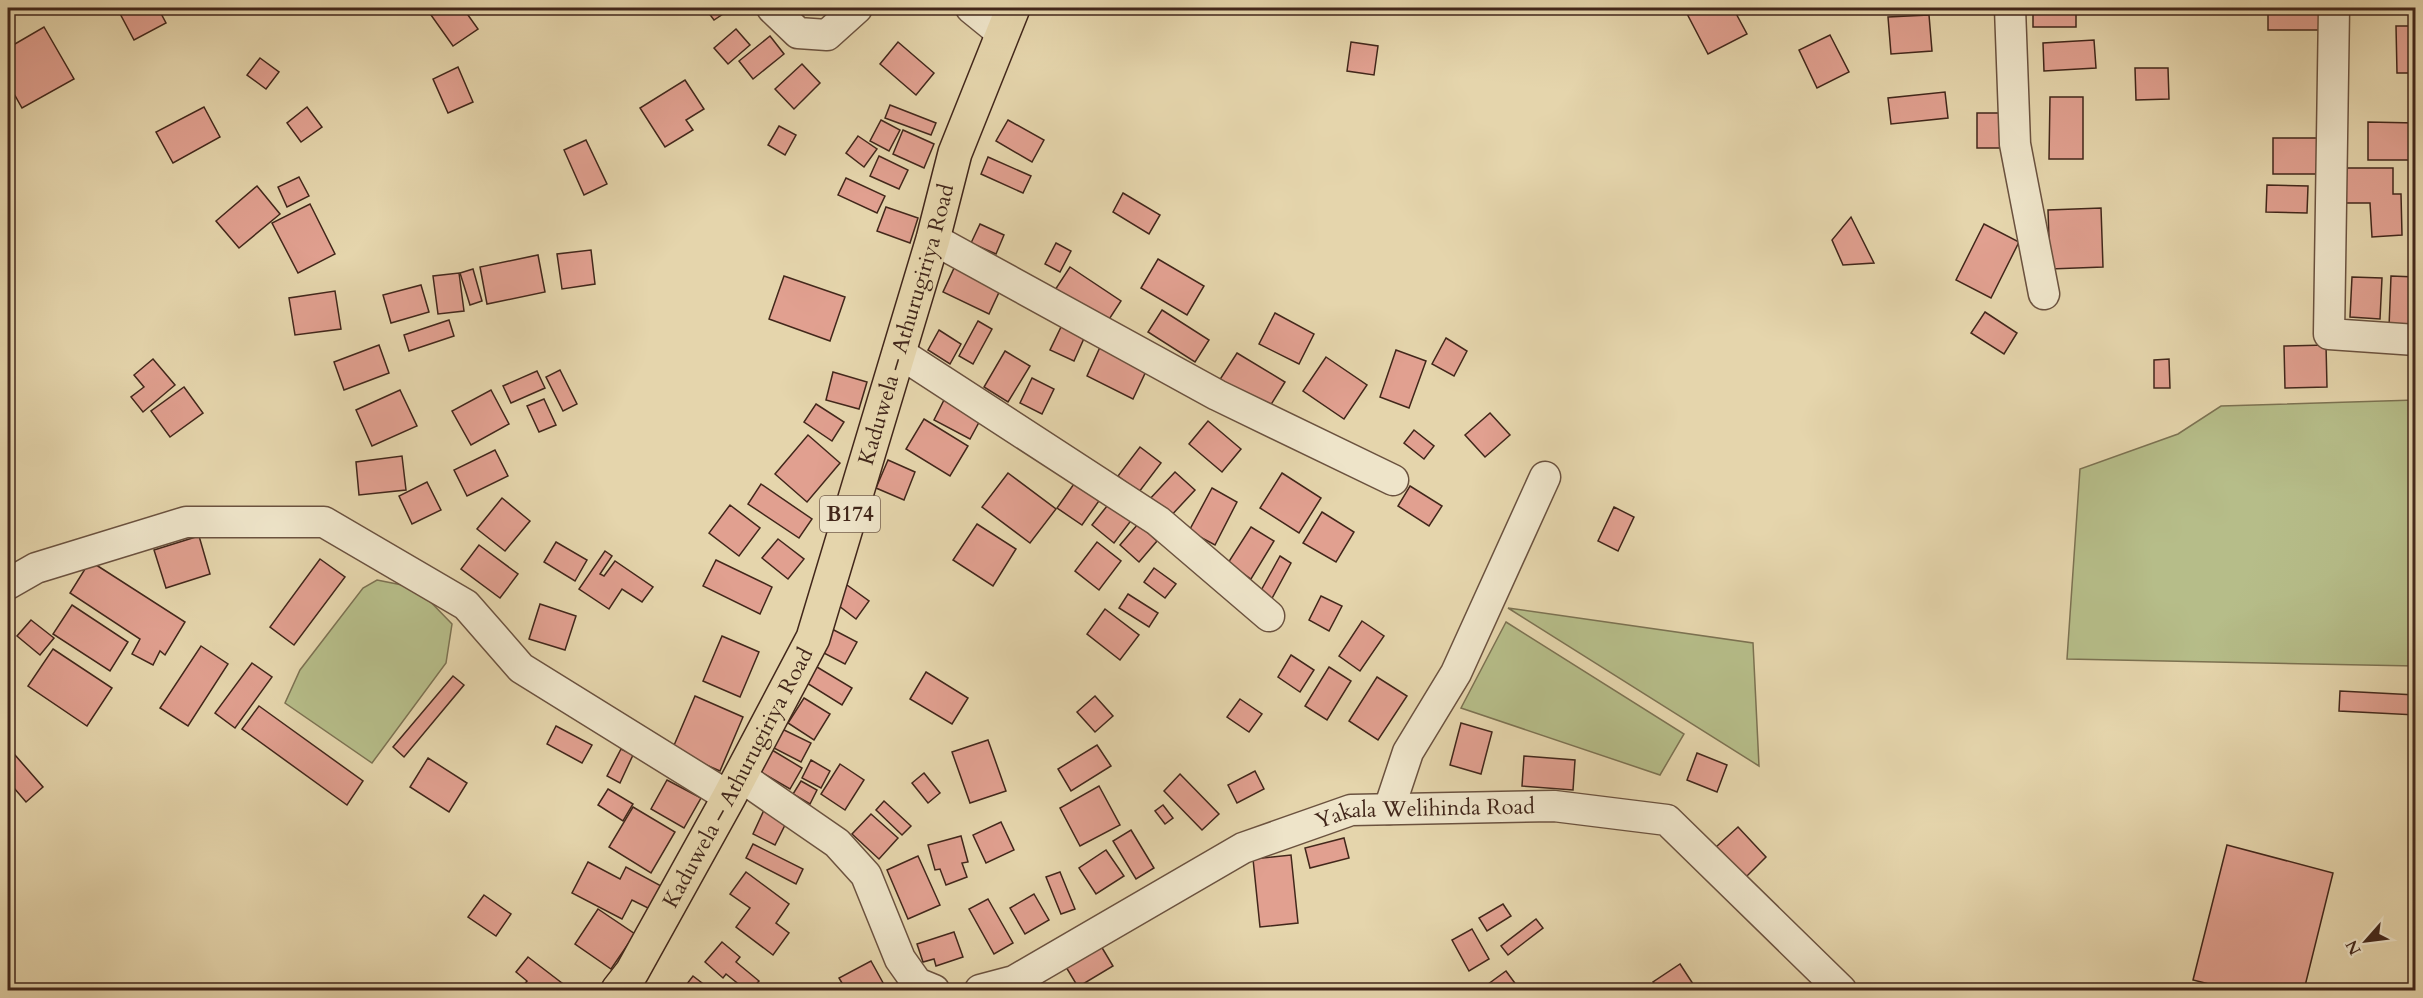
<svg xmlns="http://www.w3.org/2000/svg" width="2423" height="998" font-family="Cardo,serif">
<rect width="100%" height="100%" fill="#e5d5ac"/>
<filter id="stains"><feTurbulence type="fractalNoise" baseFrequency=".00333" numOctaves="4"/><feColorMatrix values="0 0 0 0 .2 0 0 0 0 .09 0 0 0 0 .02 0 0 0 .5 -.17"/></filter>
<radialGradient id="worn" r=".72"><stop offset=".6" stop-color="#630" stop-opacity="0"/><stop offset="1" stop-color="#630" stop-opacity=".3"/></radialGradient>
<g fill="#b6bd89" stroke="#7c7252" stroke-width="1.5">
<polygon points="2415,400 2415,666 2067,659 2080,469 2178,434 2221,406"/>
<polygon points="377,580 417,588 452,624 446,663 372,763 285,703 300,670 363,588"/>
<polygon points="1508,608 1753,643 1759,766"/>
<polygon points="1506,622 1684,734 1660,775 1461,708"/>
</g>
<g fill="#e1a090" stroke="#42271b" stroke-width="1.5">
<polygon points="117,8 158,8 166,23 134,40"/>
<polygon points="426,8 463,8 478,29 453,46"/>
<polygon points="705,8 732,8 714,20"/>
<polygon points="1684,8 1733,8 1747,34 1708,54"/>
<rect x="2033" y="8" width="43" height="19"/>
<rect x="2268" y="8" width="59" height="22"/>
<polygon points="1929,15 1932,51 1891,54 1888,17"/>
<polygon points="2396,26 2416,26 2416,73 2397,73"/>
<polygon points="44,27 74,79 22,108 8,83 8,48"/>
<polygon points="736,29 750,45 728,64 714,48"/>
<polygon points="1830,35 1849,72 1817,88 1799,50"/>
<polygon points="770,36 784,54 753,79 739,61"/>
<polygon points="2094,40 2096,68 2044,71 2043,43"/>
<polygon points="898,42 934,73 916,95 880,64"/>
<polygon points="1351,42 1378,46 1374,75 1347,71"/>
<polygon points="260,58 279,72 266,89 247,75"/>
<polygon points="802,64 820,83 794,109 775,89"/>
<polygon points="458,67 473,102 448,113 433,79"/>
<polygon points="2135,68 2168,68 2169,99 2136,100"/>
<polygon points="685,80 704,109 686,120 693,130 665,147 640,108"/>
<polygon points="1945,92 1948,118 1891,124 1888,98"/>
<polygon points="2050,97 2083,97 2083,159 2049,159"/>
<polygon points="890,105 936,123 931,135 885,118"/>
<polygon points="204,107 220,137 173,163 156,132"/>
<polygon points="307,107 322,127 301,142 287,123"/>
<polygon points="1977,113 1999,113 2000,148 1977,148"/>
<polygon points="881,120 900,130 889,151 870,141"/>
<polygon points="1008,120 1044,140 1032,162 996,141"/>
<polygon points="2368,122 2416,123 2416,160 2368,160"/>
<polygon points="779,126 796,135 785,155 768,145"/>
<polygon points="903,130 934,144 924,168 893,154"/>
<polygon points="858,136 877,149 864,167 846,153"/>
<rect x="2273" y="138" width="48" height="36"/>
<polygon points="586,140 607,184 584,195 564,150"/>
<polygon points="879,156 908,170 899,189 870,176"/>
<polygon points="988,157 1031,176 1023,193 981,174"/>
<polygon points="2344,168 2393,168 2393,194 2401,194 2402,235 2372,237 2370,203 2345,203"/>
<polygon points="299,177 309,196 287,207 278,187"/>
<polygon points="846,178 885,196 877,213 838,195"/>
<polygon points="2267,185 2308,186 2307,213 2266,212"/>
<polygon points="257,186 280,214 239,248 216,221"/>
<polygon points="1123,193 1160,215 1149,234 1113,212"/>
<polygon points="310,204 335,254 298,273 272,223"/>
<polygon points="886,207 918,218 910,243 877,231"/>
<polygon points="2101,208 2103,267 2050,269 2048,210"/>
<polygon points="1851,217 1874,263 1843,265 1832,240"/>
<polygon points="980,224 1004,235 996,254 971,243"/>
<polygon points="1984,224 2019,242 1991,298 1956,280"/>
<polygon points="1056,243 1071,251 1060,272 1045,264"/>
<polygon points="591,250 595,284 562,289 557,254"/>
<polygon points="538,255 545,292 487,304 480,267"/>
<polygon points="1158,259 1204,286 1187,315 1141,288"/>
<polygon points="955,266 1001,288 989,314 943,292"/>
<polygon points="1070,267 1121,301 1106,324 1055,290"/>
<polygon points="473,269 482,301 470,305 460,273"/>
<polygon points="459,273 464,311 438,314 433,276"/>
<polygon points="784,276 845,297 830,341 769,319"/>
<polygon points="2391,276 2416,277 2416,328 2389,327"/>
<polygon points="2352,277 2382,278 2380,319 2350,317"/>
<polygon points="421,285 429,312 391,323 383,295"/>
<polygon points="335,291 341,329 295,335 289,298"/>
<polygon points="1162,310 1209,340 1195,362 1148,332"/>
<polygon points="1985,312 2017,333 2004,354 1971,333"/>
<polygon points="1275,313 1314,334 1299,364 1259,344"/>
<polygon points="449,320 454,336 409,351 404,335"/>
<polygon points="978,321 992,329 973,364 959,356"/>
<polygon points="1062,325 1085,336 1074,361 1050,350"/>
<polygon points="939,330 961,344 950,364 928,350"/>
<polygon points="1446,338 1467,351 1454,376 1432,364"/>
<polygon points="379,345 389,373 344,390 334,362"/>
<polygon points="1101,345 1148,367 1133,399 1087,376"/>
<polygon points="2326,345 2327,387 2285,388 2284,346"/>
<polygon points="1396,350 1426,361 1409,408 1380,397"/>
<polygon points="1005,351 1030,366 1008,402 984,387"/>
<polygon points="1237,353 1285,382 1267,411 1219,381"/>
<polygon points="1326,357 1367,385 1344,419 1303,391"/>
<polygon points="153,359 175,385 143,412 131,397 144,387 134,375"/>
<polygon points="2169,359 2170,388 2154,388 2154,360"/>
<polygon points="560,370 577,404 563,411 546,377"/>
<polygon points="537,371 545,388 511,403 503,386"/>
<polygon points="833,372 867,382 859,409 826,400"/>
<polygon points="1032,378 1054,389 1042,414 1020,403"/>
<polygon points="184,387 203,413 170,437 151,411"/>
<polygon points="400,390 417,426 372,446 356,410"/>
<polygon points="491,390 509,424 471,445 452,411"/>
<polygon points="947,394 984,413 970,439 934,420"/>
<polygon points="544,399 556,425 539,432 527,406"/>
<polygon points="816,404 844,422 832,441 804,422"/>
<polygon points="1490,413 1510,435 1485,457 1465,435"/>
<polygon points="924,419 968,446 950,476 906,449"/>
<polygon points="1208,421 1241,449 1222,472 1189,444"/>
<polygon points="1414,430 1434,446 1424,459 1404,443"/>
<polygon points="808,435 840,463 807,502 775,474"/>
<polygon points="1140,447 1161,463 1139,492 1118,476"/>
<polygon points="495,450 508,476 467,496 454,470"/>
<polygon points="402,456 406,490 359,495 356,462"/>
<polygon points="888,460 915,472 904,500 876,488"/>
<polygon points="1175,472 1195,490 1168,519 1148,501"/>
<polygon points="1008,473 1056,509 1030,543 982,507"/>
<polygon points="1282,473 1321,498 1299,533 1260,508"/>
<polygon points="1076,481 1101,498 1082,525 1057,508"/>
<polygon points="427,482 441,510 412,524 399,496"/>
<polygon points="761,484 812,519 799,538 748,504"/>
<polygon points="1410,486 1442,506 1429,526 1398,506"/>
<polygon points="1212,488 1237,502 1215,545 1189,531"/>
<polygon points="502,498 530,521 505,551 477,529"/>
<polygon points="1111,501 1133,518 1114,543 1092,525"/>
<polygon points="730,505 760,528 739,556 709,533"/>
<polygon points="1614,507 1634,517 1618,551 1598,541"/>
<polygon points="1322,512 1354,532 1336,562 1303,543"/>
<polygon points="977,524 1016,549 993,586 953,560"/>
<polygon points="1138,524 1157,541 1139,562 1120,545"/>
<polygon points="1251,527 1274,541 1251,579 1228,563"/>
<polygon points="199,536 210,574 166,588 154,550"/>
<polygon points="778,539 804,559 788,579 762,558"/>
<polygon points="556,542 587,560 575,581 544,562"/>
<polygon points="1097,542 1121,561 1099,590 1075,571"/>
<polygon points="479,545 518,574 500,598 461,569"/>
<polygon points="605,551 612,556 600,574 604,576 615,561 653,587 642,602 622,589 609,609 579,589"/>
<polygon points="1280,556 1291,563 1270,602 1258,596"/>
<polygon points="320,559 345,577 294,645 270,627"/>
<polygon points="716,560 772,587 760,614 703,586"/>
<polygon points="90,561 185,622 165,655 160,651 153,665 132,654 140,639 70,593"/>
<polygon points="1154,568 1176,584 1165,598 1144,582"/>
<polygon points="847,585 869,601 856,619 834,602"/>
<polygon points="1128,594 1158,613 1149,627 1119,608"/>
<polygon points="1321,596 1342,606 1329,631 1309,620"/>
<polygon points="540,604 576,616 565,650 529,639"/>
<polygon points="72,605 128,642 110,671 53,634"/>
<polygon points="1105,609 1139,635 1120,660 1087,634"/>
<polygon points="31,620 54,638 40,655 17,636"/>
<polygon points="1362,621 1384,636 1360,671 1339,656"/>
<polygon points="830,628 857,642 845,664 818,650"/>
<polygon points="722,636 759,652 740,697 703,681"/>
<polygon points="201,646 228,664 188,726 160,708"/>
<polygon points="53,649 112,688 87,726 28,686"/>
<polygon points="1291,655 1314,670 1300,692 1278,677"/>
<polygon points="252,663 272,677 235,728 215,713"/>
<polygon points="812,664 852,688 842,705 802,680"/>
<polygon points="1329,667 1351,681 1327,720 1305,706"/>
<polygon points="926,672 968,698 952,724 910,699"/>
<polygon points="453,676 464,685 404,757 393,747"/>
<polygon points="1377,677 1407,696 1378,740 1349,721"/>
<polygon points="2340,691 2416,695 2416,715 2339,711"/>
<polygon points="695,696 743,717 720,771 672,750"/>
<polygon points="1095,696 1113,716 1095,732 1077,712"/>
<polygon points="804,698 830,714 814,740 788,723"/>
<polygon points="1240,699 1262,714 1249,732 1227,717"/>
<polygon points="259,706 363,781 347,805 242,729"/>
<polygon points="1461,723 1492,732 1481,774 1450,765"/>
<polygon points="556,726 592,745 582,763 547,744"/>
<polygon points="780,728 811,743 801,762 770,746"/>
<polygon points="988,740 1006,791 970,803 952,752"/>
<polygon points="1097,745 1111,766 1071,791 1058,769"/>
<polygon points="621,749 633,755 620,783 607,776"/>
<polygon points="772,750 802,768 790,789 759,771"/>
<polygon points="1697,753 1727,765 1717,792 1687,780"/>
<polygon points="15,755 43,787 26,802 8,781 8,761"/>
<polygon points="1524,756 1575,760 1573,790 1522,786"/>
<polygon points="428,758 467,783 449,812 410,787"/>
<polygon points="811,760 830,771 821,788 802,778"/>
<polygon points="840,764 864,780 845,810 821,794"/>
<polygon points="1255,771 1264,789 1237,803 1228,785"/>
<polygon points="924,773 940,793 928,803 912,783"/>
<polygon points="1180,774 1219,814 1202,830 1164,791"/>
<polygon points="667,780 701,798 684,828 651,809"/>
<polygon points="801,781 817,790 810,804 793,794"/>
<polygon points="1099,786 1120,825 1080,846 1060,808"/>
<polygon points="608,789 633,804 623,821 598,805"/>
<polygon points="884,801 911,826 902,835 876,810"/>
<polygon points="1163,805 1173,818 1165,824 1155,811"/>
<polygon points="633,807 675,832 651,873 609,847"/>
<polygon points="764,810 787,821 775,845 753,834"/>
<polygon points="871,814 898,838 879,859 852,834"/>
<polygon points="1001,822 1014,850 986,863 973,835"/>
<polygon points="1738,827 1766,857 1745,878 1716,847"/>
<polygon points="1131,830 1154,868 1136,879 1113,841"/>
<polygon points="961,836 968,862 962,863 967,877 946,885 940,869 935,870 928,845"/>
<polygon points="1344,838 1349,858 1310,868 1305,848"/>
<polygon points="753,844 803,869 796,884 746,858"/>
<polygon points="2227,845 2333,873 2304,990 2233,990 2193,980"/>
<polygon points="1106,850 1124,876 1096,894 1079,868"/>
<polygon points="1291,855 1298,923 1260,927 1253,859"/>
<polygon points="918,856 940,905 908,919 887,870"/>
<polygon points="588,862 620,879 626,867 663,887 652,910 632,900 622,919 572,893"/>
<polygon points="746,872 789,904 776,923 789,933 773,955 736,927 750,908 730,894"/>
<polygon points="1060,872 1075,909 1061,914 1046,877"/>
<polygon points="1034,894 1049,920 1025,934 1010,908"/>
<polygon points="484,895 511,914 496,936 468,917"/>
<polygon points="988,899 1013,943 994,954 969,909"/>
<polygon points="1503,904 1511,916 1487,931 1479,918"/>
<polygon points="598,909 635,934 611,969 575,944"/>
<polygon points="1536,919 1543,928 1508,955 1501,946"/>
<polygon points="1472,929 1489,959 1469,971 1452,940"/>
<polygon points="954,932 963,957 936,966 934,959 923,962 917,944"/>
<polygon points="1098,941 1113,966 1078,987 1063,962"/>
<polygon points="722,942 740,957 736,962 759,981 751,990 746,990 726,974 723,978 705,962"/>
<polygon points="528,957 571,990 520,990 527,981 516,972"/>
<polygon points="871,961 887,990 846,990 839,978"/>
<polygon points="1680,964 1697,990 1659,990 1653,982"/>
<polygon points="1506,971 1520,990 1480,990"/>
<polygon points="693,976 711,990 683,989"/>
</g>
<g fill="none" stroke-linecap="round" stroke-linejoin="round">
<g stroke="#6b523f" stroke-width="33">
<g id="minor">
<polyline points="772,8 798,33 827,35 857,8"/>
<polyline points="971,8 1003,34"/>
<polyline points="2010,8 2015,144 2044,294"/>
<polyline points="2334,8 2329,334 2416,340"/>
<polyline points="933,239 1217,395 1393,480"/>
<polyline points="898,352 1158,521 1269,616"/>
<polyline points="8,584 36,568 186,522 324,522 466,605 521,668 729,797"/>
<polyline points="740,776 837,843 866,875 900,959 917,983 934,990"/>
<polyline points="1389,809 1408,752 1456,673 1545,477"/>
<path id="s1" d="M 980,990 L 1014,981 L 1243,848 L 1351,810 L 1554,806 L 1667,820 L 1841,990"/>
</g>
</g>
<g stroke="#42271b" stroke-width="36">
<g id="major">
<path id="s2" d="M 618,990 L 632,972 L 729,797 L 813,638 L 933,239 L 955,153 L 1013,8"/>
</g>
</g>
<use href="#minor" stroke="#eee4c9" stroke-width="30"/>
<use href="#major" stroke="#e5d5ac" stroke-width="33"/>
</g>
<g text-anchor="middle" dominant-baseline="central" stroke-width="6" stroke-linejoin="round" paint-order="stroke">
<rect fill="#eee4c9" stroke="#76604f" stroke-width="1.5" x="820" y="496" width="60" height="36" rx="4.5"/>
<g font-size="21" font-weight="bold" fill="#42271b">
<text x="850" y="514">B174</text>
</g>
<g font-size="22" fill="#42271b" stroke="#eee4c9">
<text stroke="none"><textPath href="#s2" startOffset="730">Kaduwela – Athurugiriya Road</textPath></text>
<text stroke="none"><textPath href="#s2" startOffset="244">Kaduwela – Athurugiriya Road</textPath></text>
<text stroke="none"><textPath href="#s1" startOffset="488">Yakala Welihinda Road</textPath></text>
</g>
</g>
<rect width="2423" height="998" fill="none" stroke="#e5d5ac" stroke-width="30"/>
<rect x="9" y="9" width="2405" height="980" fill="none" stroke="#42271b" stroke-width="3"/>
<rect x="15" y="15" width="2393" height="968" fill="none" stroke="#42271b" stroke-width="1.5"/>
<g transform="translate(2366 941) rotate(242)" stroke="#eee4c9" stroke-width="4.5" paint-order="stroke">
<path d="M0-4.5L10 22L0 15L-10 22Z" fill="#42271b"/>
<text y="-9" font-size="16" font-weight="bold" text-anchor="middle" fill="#42271b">N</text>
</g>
<rect width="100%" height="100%" filter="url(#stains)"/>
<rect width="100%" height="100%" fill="url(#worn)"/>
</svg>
